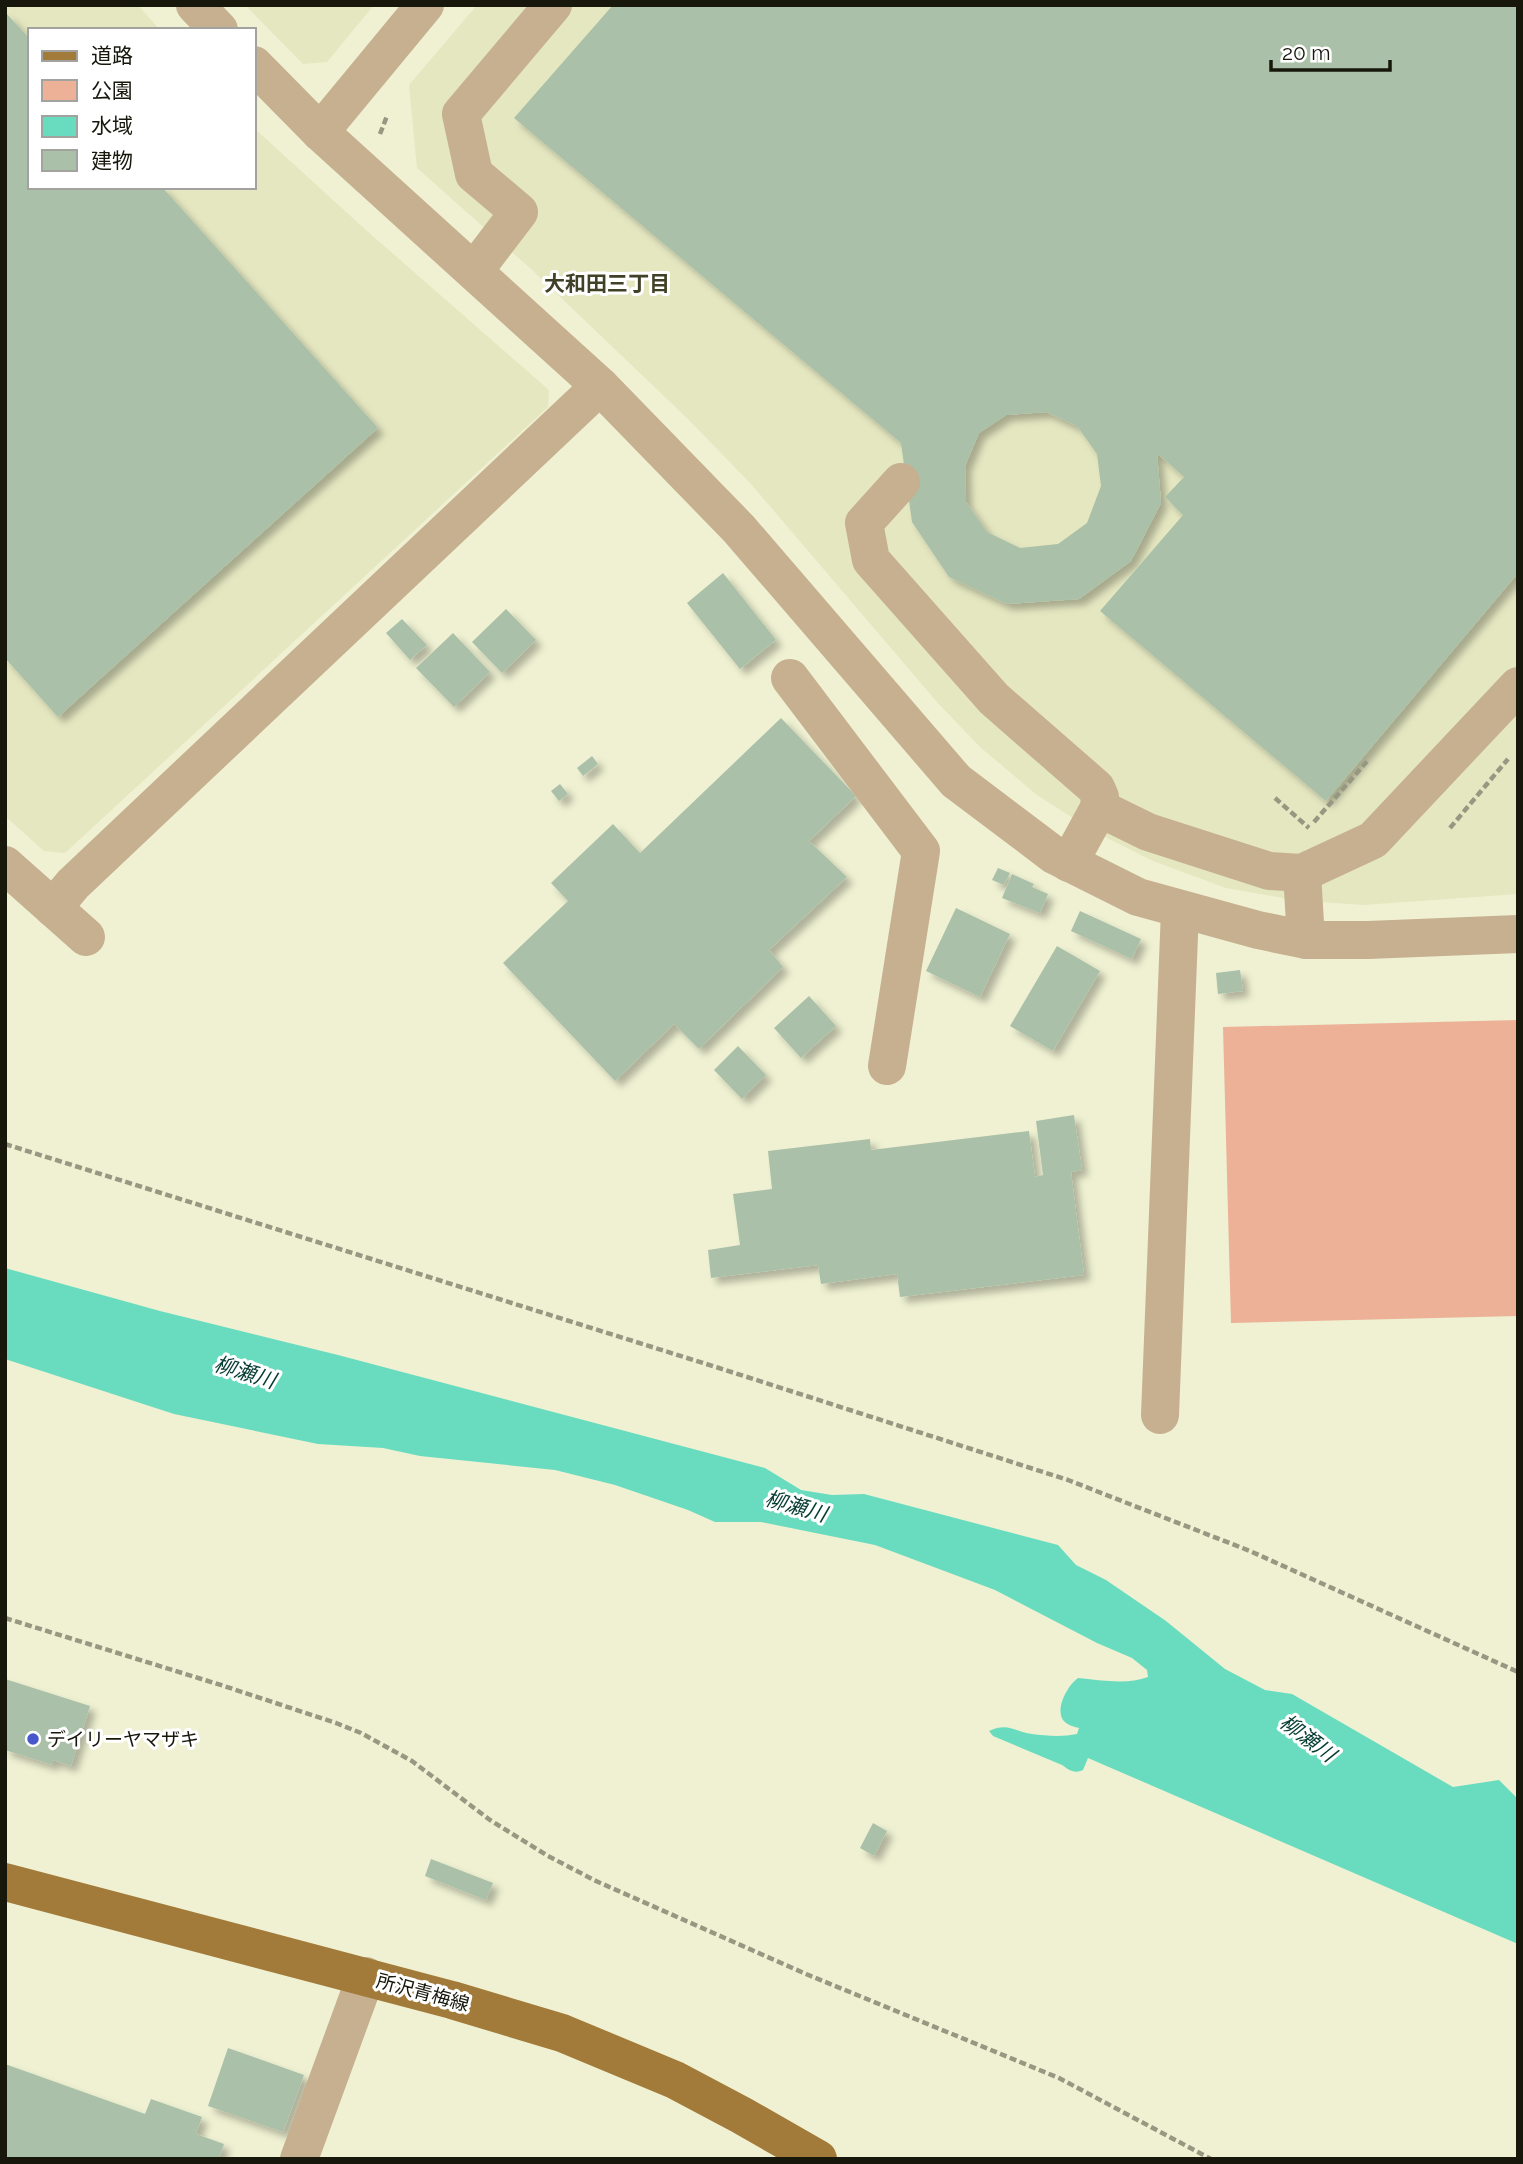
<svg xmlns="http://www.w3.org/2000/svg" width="1523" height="2164" font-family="Raleway,'Noto Sans JP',sans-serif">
<defs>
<filter id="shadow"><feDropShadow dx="6" dy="6" stdDeviation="3.5" flood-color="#0004"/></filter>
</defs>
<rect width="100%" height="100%" fill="#eff1d2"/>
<g fill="#e4e7c0">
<polygon points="5,5 138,5 160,30 30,30 30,187 254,187 254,128 367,231 549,390 548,407 65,853 44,851 5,816"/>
<polygon points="245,5 374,5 327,62 303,64"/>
<polygon points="477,5 1518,5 1518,894 1363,905 1294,900 1226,888 1153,861 1095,832 1037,795 980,747 937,702 751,484 688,419 531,269 417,168 409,85"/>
</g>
<polygon fill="#ecb197" points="1518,1020 1518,1316 1231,1323 1223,1027"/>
<path fill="#69dcc0" d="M 5,1268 L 160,1311 L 338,1355 L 765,1468 L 801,1490 L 832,1495 L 864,1494 L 1058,1545 L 1076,1565 L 1106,1580 L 1166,1621 L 1225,1669 L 1265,1690 L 1292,1694 L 1453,1787 L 1499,1780 L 1518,1799 L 1518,1944 L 1088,1758 L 1083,1770 C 1074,1774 1069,1770 1062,1765 L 993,1736 L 989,1731 C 1008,1722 1015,1732 1032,1734 C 1046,1736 1063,1737 1077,1734 L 1079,1728 C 1074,1727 1067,1725 1063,1720 C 1055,1708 1068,1685 1078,1678 C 1100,1680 1127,1685 1148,1677 L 1147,1670 L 1132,1658 L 1097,1643 L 995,1590 L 875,1545 L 761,1522 L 715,1522 L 688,1510 L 615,1485 L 555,1470 L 420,1456 L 383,1448 L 318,1444 L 174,1414 L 5,1359 Z"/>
<g fill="#aac0a8" fill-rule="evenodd" filter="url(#shadow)">
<path d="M 613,5 L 1518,5 L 1518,573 L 1326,801 L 1100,611 L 1183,515 L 1165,497 L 1184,477 L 1157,453 L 1161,503 L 1131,561 L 1079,599 L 1007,604 L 949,577 L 912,522 L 901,443 L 514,118 ZM 1046,412 L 1077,426 L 1097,454 L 1101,486 L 1087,523 L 1058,544 L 1020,548 L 987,532 L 966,502 L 965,466 L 979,433 L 1006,415 Z"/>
<polygon points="5,12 30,39 30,187 162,187 378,428 58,717 5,658"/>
<polygon points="723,573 776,640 740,669 687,603"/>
<polygon points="506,609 536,640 502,673 472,642"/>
<polygon points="402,619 427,645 410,660 386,633"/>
<polygon points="453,633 490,672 454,707 416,668"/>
<polygon points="781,718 856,796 809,841 847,877 769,950 783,967 699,1049 674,1024 615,1081 503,963 568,901 551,883 613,824 640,853"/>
<polygon points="592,756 598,764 583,776 577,768"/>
<polygon points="560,784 568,794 559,801 551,791"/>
<polygon points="998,868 1010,873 1004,885 992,880"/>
<polygon points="1012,874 1034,884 1032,887 1048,894 1040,913 1002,898"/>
<polygon points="956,908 1010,934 980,997 926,971"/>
<polygon points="1080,911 1141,939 1132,959 1071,931"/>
<polygon points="1057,946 1100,971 1053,1051 1010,1026"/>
<polygon points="1240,970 1243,991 1218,994 1216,973"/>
<polygon points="809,996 836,1026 801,1058 774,1028"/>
<polygon points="738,1046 766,1075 742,1099 714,1070"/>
<polygon points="1074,1115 1082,1170 1071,1172 1084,1275 900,1297 897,1274 821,1284 818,1265 711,1278 708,1250 740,1245 733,1194 772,1189 768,1151 870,1139 871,1150 1029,1131 1035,1177 1043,1175 1036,1121"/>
<polygon points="5,1679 90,1706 71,1766 53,1760 53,1765 5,1750"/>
<polygon points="873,1823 887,1831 874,1856 860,1848"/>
<polygon points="431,1859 493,1883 486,1900 425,1876"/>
<polygon points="228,2048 304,2075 283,2132 208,2106"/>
<polygon points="5,2064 145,2114 151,2099 202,2117 196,2134 224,2144 219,2159 5,2159"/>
</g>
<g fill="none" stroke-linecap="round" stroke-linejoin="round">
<g stroke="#979881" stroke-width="4.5" stroke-dasharray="7 3.5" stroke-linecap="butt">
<polyline points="380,134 387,116"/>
<polyline points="1275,798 1309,828"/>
<polyline points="1314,822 1369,759"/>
<polyline points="1450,828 1508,759"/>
<polyline points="5,1144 719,1368 1068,1480 1250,1551 1518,1672"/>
<polyline points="5,1618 224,1686 336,1723 361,1733 412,1761 490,1820 548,1856 596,1881 806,1974 1059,2078 1211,2159"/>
</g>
<g stroke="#c6b090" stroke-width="38">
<polyline points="195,5 219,30"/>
<polyline points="254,65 320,132 600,386 739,529 956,781 1054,855 1138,897 1258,930 1306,940 1368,940 1518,934"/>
<polyline points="320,132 425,5"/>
<polyline points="474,271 519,212 474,174 461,114 553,5"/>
<polyline points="901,482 864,523 871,560 994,699 1096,788 1100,797 1099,808 1148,832 1269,871 1302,873 1373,840 1518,686"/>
<polyline points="790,678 921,851 887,1066"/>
<polyline points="1069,863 1099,808"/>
<polyline points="5,865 86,937"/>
<polyline points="1302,873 1306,940"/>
<polyline points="53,908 73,884 600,386"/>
<polyline points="1160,1415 1180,910"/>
<polyline points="299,2159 366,1976"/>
</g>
<polyline stroke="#a27a39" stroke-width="38" points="5,1882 452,2000 562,2033 675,2080 741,2115 818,2159"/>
</g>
<circle fill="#4957cc" stroke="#fff" stroke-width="2.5" cx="33" cy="1739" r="7"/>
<g text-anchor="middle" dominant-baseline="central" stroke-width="6" stroke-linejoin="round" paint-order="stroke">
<g font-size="19" fill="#17170c" stroke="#fff" text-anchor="start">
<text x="47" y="1739">デイリーヤマザキ</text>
</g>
<g font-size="19" fill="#17170c" stroke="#fff">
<text transform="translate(423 1992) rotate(15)">所沢青梅線</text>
</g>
<g font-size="21" font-weight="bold" fill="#404127" stroke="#fff">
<text x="607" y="283">大和田三丁目</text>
</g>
<g font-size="21" font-style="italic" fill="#063d32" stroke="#fff">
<text transform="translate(245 1372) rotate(17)">柳瀬川</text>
<text transform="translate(796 1506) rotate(16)">柳瀬川</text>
<text transform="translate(1308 1738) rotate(37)">柳瀬川</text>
</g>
</g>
<rect width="1523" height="2164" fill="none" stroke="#17170c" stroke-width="14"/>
<rect x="28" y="28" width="228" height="161" fill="#ffffff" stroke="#a2a29e" stroke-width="2"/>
<rect x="42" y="51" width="35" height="10" fill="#a27a39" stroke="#a2a29e" stroke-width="2"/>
<text x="91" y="63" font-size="21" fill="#17170c">道路</text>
<rect x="42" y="80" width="35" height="21" fill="#ecb197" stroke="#a2a29e" stroke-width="2"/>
<text x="91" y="98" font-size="21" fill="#17170c">公園</text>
<rect x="42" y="116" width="35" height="21" fill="#69dcc0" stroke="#a2a29e" stroke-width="2"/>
<text x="91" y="133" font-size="21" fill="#17170c">水域</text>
<rect x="42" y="150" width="35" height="21" fill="#aac0a8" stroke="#a2a29e" stroke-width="2"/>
<text x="91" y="168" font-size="21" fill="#17170c">建物</text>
<path d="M1271 60v10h119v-10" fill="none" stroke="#17170c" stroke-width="3.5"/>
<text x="1282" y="60" font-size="21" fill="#17170c" stroke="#ffffff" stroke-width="5" paint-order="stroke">20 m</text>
</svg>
